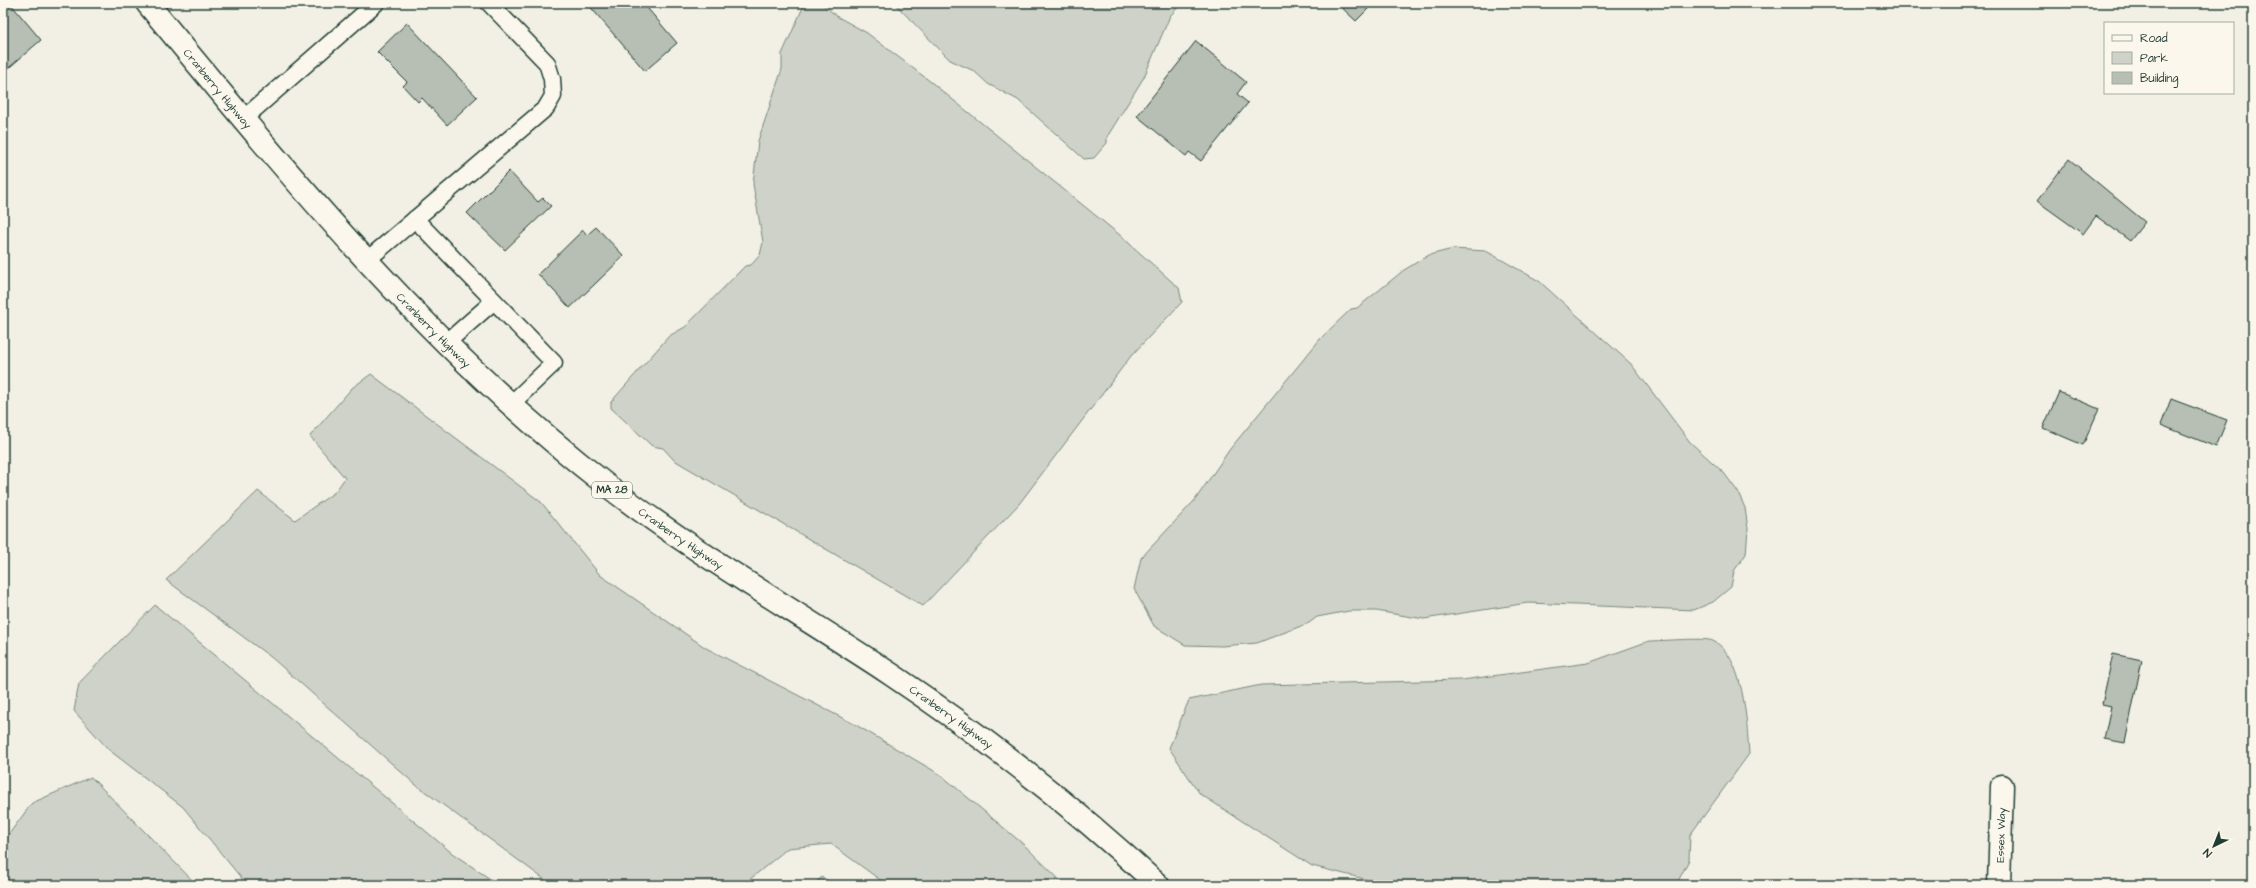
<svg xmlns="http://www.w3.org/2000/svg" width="2256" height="888" font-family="'Architects Daughter',sans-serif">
<rect width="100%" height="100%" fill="#f2f0e5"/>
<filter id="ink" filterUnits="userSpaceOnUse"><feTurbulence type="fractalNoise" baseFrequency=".025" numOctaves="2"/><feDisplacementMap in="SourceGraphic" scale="8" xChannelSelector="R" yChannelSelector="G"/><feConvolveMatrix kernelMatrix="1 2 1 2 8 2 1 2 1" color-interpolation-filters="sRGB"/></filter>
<g filter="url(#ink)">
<g fill="#cfd2c8" stroke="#77887e">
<polygon points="805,3 821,3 838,17 867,33 931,82 1121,236 1179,288 1182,302 1131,356 1019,504 923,606 674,460 663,448 652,446 638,433 611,408 611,402 669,336 685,327 745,266 751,265 760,255 763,242 753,184 758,141 782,69 782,54"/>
<polygon points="894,3 1182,3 1170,16 1144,77 1107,137 1107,143 1094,158 1084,159 1018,100 988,84 974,71 950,60"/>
<polygon points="1453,249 1486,251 1539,281 1631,364 1690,442 1724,473 1738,492 1745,508 1748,529 1746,554 1734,571 1731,587 1713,602 1694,610 1528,603 1424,619 1376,611 1349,611 1317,617 1309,623 1257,643 1222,646 1185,645 1154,626 1134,589 1141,558 1195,500 1230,449 1321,338 1351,309 1357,308 1404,270 1429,255"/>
<polygon points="371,374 541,502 600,575 706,648 856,725 941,775 1023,844 1065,885 887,885 831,844 788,848 743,885 552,885 416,785 272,658 166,580 258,491 295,520 335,492 345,478 310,436 352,388"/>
<polygon points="155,605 452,853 499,885 247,885 183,807 109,750 74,711 79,683"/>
<path d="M 1649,641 C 1661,641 1705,637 1713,641 C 1744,655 1747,724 1749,754 L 1690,835 L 1689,860 L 1676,885 L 1389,885 L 1312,866 L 1200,794 L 1169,748 L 1189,700 L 1261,685 L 1462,680 L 1588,663 Z"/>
<polygon points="91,777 197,885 3,885 3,848 9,834 32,803"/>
<polygon points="822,877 835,885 813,885"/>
</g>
<g fill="#b7beb3" stroke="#1f3d34">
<polygon points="3,3 10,3 41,40 3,73"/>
<polygon points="587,3 643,3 677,43 645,71"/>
<polygon points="1337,3 1362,3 1368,9 1356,21"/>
<polygon points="407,23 477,97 447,125 422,98 418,102 403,86 407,82 377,52"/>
<polygon points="1196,41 1246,82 1237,94 1248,103 1201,161 1189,152 1186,156 1137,116"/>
<polygon points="2069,159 2145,222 2130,241 2096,216 2083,234 2037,201"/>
<polygon points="509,171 538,202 543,198 551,206 505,250 467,213"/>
<polygon points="596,227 624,256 570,308 538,274 583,230 587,235"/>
<polygon points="2059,392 2099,409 2083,445 2043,428"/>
<polygon points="2171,399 2227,420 2216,447 2161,425"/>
<polygon points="2113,654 2142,660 2125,743 2104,739 2111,706 2102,704"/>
</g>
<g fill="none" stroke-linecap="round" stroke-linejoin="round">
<g stroke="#1f3d34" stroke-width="19">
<g id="lane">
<polyline points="243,119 376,3"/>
<polyline points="415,219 554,363 510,405"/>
<polyline points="367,260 546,108 553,96 552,79 547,63 489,3"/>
<polyline points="445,344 494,301"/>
</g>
</g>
<g stroke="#1f3d34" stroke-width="25">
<g id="street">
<path id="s1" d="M 1999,885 L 2002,786"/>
</g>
</g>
<g stroke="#1f3d34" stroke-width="25">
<g id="primary">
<path id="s2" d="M 147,3 C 288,174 429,347 604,483 C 695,554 796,611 892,675 C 986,738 1075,808 1158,885"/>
</g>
</g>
<use href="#lane" stroke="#fbf7ec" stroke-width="16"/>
<use href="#street" stroke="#fbf7ec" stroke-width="22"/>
<use href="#primary" stroke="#fbf7ec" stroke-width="22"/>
</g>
</g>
<g text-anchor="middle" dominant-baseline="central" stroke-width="3" stroke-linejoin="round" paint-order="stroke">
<rect fill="#fbf7ec" stroke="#61756b" stroke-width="1" x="592" y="482" width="40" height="16" rx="3"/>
<g font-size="10" font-weight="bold" fill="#1f3d34">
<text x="612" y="490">MA 28</text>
</g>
<g font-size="11" fill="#1f3d34" stroke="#fbf7ec">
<text stroke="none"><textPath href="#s2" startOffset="111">Cranberry Highway</textPath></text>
<text stroke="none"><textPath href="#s2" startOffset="435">Cranberry Highway</textPath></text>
<text stroke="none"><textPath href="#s2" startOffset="759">Cranberry Highway</textPath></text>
<text stroke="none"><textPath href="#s2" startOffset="1083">Cranberry Highway</textPath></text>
<text stroke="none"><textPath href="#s1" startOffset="50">Essex Way</textPath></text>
</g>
</g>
<rect width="2256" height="888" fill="none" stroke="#fbf7ec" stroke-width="16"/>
<rect x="8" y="8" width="2240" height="872" fill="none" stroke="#1f3d34" stroke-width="1.5" filter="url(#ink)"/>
<rect x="2104" y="22" width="130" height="72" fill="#fbf7ec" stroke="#a3ada2"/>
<rect x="2112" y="35" width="20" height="6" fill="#fbf7ec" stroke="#a3ada2"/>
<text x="2140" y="42" font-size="12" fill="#1f3d34">Road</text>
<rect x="2112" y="52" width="20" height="12" fill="#cfd2c8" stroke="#a3ada2"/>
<text x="2140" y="62" font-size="12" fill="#1f3d34">Park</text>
<rect x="2112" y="72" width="20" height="12" fill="#b7beb3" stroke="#a3ada2"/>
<text x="2140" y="82" font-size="12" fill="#1f3d34">Building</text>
<g transform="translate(2214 846) rotate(223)" stroke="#fbf7ec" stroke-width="3" paint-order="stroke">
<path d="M0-3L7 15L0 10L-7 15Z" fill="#1f3d34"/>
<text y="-6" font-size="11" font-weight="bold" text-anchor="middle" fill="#1f3d34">N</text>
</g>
</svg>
